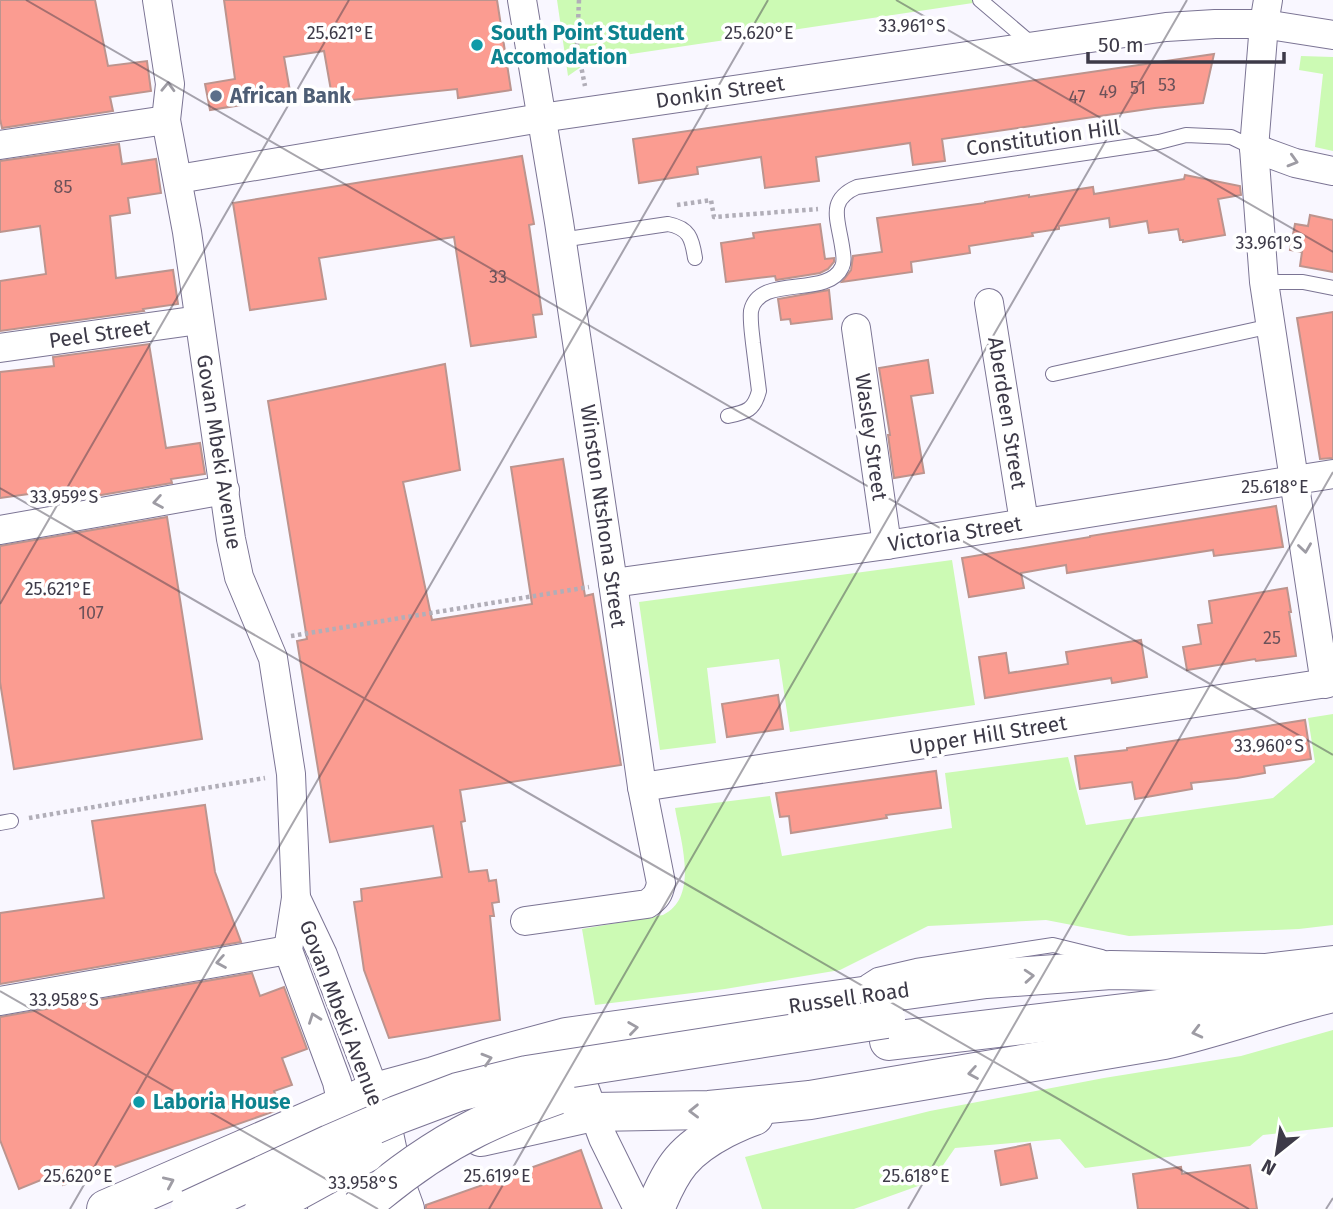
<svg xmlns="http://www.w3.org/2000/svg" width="1333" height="1209" font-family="'Fira Sans',sans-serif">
<rect width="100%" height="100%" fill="#f9f7ff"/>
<g fill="#ccfab4">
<polygon points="557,0 993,0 591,60 568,76"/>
<polygon points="1301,56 1333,57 1333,151 1315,147 1323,74 1299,70"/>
<polygon points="952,560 975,705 790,732 779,659 707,668 716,743 660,750 639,602"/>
<path d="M 1333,714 L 1333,925 L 1299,929 L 1129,936 L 1046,920 L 928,926 L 840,970 L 725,989 L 595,1005 L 582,929 L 663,915 C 700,897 680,839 675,808 L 770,796 L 782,856 L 952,828 L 945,773 L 1068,757 L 1086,825 L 1273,798 L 1315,762 L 1308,718 Z"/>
<polygon points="1333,1030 1333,1127 1263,1135 1250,1146 1085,1168 1060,1139 955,1148 932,1181 854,1209 762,1209 745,1157 930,1111 1104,1078 1241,1056"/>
</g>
<g fill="#fb9c91" stroke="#bc948e" stroke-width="2">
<polygon points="0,0 95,0 108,66 147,61 151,91 110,97 113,111 2,128 0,119"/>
<polygon points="224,0 497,0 511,90 458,98 457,89 333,102 324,51 284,57 291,97 210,110 205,84 235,79"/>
<polygon points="1214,54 1203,103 1155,108 942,139 945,161 913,165 910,143 816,157 819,181 765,188 761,157 697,167 698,174 639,183 633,139"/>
<polygon points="119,144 122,164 156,159 161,193 128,198 130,213 110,216 116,278 173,270 178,304 143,309 144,311 0,331 0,281 46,274 40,226 0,232 0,161"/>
<polygon points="522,156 534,224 529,225 542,314 533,315 536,337 471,346 454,237 319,258 326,299 250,310 233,203"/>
<polygon points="1185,175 1240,186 1241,195 1218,199 1225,235 1183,242 1183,240 1180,240 1178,229 1149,233 1147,221 1110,227 1109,218 1059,226 1059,229 1032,233 1033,236 969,246 970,253 911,262 912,272 842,282 851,270 853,256 882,252 877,218 985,203 985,202 1029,195 1029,197 1093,187 1094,194 1184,179"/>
<polygon points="1310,215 1333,220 1333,272 1300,266 1302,252 1290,250 1295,224 1308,226"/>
<polygon points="820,224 825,259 834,258 834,262 828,269 820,273 808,275 776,280 775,276 726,282 721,243 754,238 753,233"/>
<polygon points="829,290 832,319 791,324 790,319 781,320 778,299"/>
<polygon points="1333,312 1333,458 1320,459 1297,318"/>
<polygon points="149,344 166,448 200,443 205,474 171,479 172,483 66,501 65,489 0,498 0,372 54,366 53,357"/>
<polygon points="928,360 933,393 911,396 924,473 894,478 888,435 890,435 879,368"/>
<polygon points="445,364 460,470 403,482 432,620 532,604 511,467 563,459 585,596 593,594 621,765 460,790 465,821 461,822 469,872 487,870 489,881 496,880 499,902 492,903 494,916 490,916 500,1020 389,1038 364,970 354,902 362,901 361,889 442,877 433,826 330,842 297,641 307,639 268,401"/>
<polygon points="1276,506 1283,547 1214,556 1213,550 1067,573 1066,565 1021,573 1024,588 969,597 962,558 1090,537 1090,536"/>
<polygon points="167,517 202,739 14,769 0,682 0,546"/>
<polygon points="1287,588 1291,612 1289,612 1296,656 1256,661 1255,659 1187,670 1183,647 1201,644 1198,625 1212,623 1209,601"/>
<polygon points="1141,640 1147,677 1112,683 1111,678 985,698 979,657 1006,653 1009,673 1068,664 1066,652"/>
<polygon points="778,695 783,729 727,737 722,704"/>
<polygon points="1305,720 1311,759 1264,766 1265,773 1237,778 1191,783 1192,789 1135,799 1132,782 1080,789 1075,756 1127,750 1127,748"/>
<polygon points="936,771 941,808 886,815 887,818 791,833 789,816 780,817 776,793"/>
<polygon points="205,805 215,872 241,942 0,984 0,913 104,898 92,821"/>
<polygon points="252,973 260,996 284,987 307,1049 282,1058 292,1085 274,1091 281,1109 63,1185 58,1173 19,1189 0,1140 0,1017"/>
<polygon points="1030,1144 1037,1178 1001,1185 995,1151"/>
<polygon points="581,1150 602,1209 426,1209 426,1205"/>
<polygon points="1250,1165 1257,1209 1138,1209 1133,1174 1181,1167 1182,1174"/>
</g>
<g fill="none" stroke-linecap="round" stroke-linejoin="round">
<g stroke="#7b7494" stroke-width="16">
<g id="lane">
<polyline points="980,0 1033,45"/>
<path d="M 561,240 L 668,224 C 689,228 692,238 695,258"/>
<polyline points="1264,282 1303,282 1333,288"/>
<polyline points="1053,374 1271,326"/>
<path d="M 728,416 C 747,412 754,410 759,391 C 757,375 755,359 753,343 C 752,333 750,321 751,311 C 759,273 828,299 842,267 C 845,261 843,253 842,246 C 838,219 827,200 857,187 L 1159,142 L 1186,135 L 1231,137 L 1254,148"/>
<polyline points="0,823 11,821"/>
<polyline points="866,982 877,975 916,966 1053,945 1102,957"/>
</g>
</g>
<g stroke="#7b7494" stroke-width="30">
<g id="street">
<polyline points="157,0 170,84 166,120 187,232 231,539 239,577 273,658 291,774 296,898 288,950 337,1082 342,1105"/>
<path d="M 522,0 L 559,222 L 613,583 L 642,787 L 661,883 C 659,894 656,898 647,904 L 525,921"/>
<polyline points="1268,0 1264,24 1254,148 1264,282 1325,684"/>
<polyline points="0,145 166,120"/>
<polyline points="1254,148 1295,163 1333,171"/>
<polyline points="178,179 541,118 1166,27 1215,24 1264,24 1333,35"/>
<polyline points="989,303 1024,522"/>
<polyline points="856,328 887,545"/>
<polyline points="0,348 199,320"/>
<polyline points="0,530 225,490"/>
<polyline points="613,583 887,545 1333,474"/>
<polyline points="642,787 1333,682"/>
<polyline points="296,898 323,955 375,1092"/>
<polyline points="0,1001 288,950"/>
<polyline points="570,1049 603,1138 638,1209"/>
</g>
</g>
<g stroke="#7b7494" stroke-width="40">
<g id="primary">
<polyline points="375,1092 393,1176 405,1209"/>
<path d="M 481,1137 L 593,1112 L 709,1110 L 810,1100 L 1164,1040 C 1221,1027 1276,1006 1333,993"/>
<polyline points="106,1209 375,1092 434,1076 489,1058 566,1037 986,979 1111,970 1265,973 1333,965"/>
<path d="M 655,1209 C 672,1167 684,1150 724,1129 C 734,1124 744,1119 754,1116"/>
</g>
</g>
<g stroke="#7b7494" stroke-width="40">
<g id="highway">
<polyline points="889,1041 1241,999 1309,998"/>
<polyline points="347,1154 375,1092"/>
<polyline points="327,1209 387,1178"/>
</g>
</g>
<g stroke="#b1aeb8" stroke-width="4.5" stroke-dasharray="3.5 3.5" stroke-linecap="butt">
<polyline points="579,0 577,46 585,86"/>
<polyline points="677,205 711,200 714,217 818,209"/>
<polyline points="291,636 589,587"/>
<polyline points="29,818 265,778"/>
</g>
<use href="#lane" stroke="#fff" stroke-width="14"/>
<use href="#street" stroke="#fff" stroke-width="28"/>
<use href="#primary" stroke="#fff" stroke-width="38"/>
<use href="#highway" stroke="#fff" stroke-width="38"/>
<g stroke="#7b7494" stroke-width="40" stroke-linecap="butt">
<g id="highway-bridge">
<polyline points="190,1209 330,1144 397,1115 458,1092 527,1075 886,1019"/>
<polyline points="264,1209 366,1153"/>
<path d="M 359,1209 C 394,1178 434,1149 476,1128 C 502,1115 529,1105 557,1095"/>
</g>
</g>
<use href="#highway-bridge" stroke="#fff" stroke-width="38"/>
</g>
<defs><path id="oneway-chevron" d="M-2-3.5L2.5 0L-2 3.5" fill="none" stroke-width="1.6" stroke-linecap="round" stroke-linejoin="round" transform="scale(1.75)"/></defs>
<g stroke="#9e9ca4">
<use href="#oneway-chevron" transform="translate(168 87) rotate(-88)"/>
<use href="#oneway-chevron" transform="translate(1293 161) rotate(16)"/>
<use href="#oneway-chevron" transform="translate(158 502) rotate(170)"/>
<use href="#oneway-chevron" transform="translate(1305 548) rotate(82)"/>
<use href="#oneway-chevron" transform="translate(221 962) rotate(170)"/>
<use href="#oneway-chevron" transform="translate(1029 976) rotate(-4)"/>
<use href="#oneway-chevron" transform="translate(314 1018) rotate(-110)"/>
<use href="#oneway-chevron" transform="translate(633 1028) rotate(-8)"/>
<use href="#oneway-chevron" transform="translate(1197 1032) rotate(166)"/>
<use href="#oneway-chevron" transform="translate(487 1059) rotate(-17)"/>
<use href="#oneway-chevron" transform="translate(973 1073) rotate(170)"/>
<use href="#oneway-chevron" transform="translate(694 1111) rotate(179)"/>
<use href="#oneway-chevron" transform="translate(169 1182) rotate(-24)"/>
</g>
<path fill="none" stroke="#3d3a48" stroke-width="2" stroke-opacity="0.45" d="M 26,0 L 1333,755M 896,0 L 1333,252M 0,488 L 1249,1209M 0,604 L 349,0M 0,991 L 378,1209M 70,1209 L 768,0M 489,1209 L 1187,0M 908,1209 L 1333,472M 1326,1209 L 1333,1198"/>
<g fill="#0f9aa8" stroke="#fff" stroke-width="2.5">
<circle cx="477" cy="45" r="7"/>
<circle cx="139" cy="1102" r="7"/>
</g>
<circle fill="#5c6f8a" stroke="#fff" stroke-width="2.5" cx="216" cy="96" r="7"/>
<g text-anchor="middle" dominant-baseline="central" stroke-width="7" stroke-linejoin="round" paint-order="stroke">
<g font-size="18" fill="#6c525a">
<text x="1167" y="85">53</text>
<text x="1138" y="88">51</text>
<text x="1108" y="92">49</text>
<text x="1077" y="97">47</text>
<text x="63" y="187">85</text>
<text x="498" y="277">33</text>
<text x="91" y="613">107</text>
<text x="1272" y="638">25</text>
</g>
<g font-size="21" font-weight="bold" fill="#0d838f" stroke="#fff" text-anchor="start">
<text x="491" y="33">South Point Student<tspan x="491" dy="24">Accomodation</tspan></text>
<text x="153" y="1102">Laboria House</text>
</g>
<g font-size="21" fill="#3d3a48" stroke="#fff">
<text transform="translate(720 92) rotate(-8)">Donkin Street</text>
<text transform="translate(1043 138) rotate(-8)">Constitution Hill</text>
<text transform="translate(100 334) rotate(-8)">Peel Street</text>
<text transform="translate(1007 413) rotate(81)">Aberdeen Street</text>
<text transform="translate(871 437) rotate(82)">Wasley Street</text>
<text transform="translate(219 452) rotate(81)">Govan Mbeki Avenue</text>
<text transform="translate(603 516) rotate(82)">Winston Ntshona Street</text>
<text transform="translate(955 534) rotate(-9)">Victoria Street</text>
<text transform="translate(988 735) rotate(-9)">Upper Hill Street</text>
<text transform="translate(849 998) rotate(-8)">Russell Road</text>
<text transform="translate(341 1013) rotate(69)">Govan Mbeki Avenue</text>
</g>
<g font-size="21" font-weight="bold" fill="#4e5e75" stroke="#fff" text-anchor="start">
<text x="230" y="96">African Bank</text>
</g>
</g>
<g font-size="18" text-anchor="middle" fill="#3d3a48" stroke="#fff" stroke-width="7" stroke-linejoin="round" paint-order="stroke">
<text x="912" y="32">33.961°S</text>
<text x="340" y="39">25.621°E</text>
<text x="759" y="39">25.620°E</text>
<text x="1269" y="249">33.961°S</text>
<text x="1275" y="493">25.618°E</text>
<text x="64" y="503">33.959°S</text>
<text x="58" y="595">25.621°E</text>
<text x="1269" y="752">33.960°S</text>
<text x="64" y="1006">33.958°S</text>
<text x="78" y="1182">25.620°E</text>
<text x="497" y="1182">25.619°E</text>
<text x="916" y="1182">25.618°E</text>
<text x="363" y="1189">33.958°S</text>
</g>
<g transform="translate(1277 1153) rotate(210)" stroke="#ffffff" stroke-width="5" paint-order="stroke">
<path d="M0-5L12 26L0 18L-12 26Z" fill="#3d3a48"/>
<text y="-10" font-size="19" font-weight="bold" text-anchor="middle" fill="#3d3a48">N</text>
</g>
<path d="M1088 52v10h196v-10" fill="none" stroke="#3d3a48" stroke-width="3.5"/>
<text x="1098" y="52" font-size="21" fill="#3d3a48" stroke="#ffffff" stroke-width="5" paint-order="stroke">50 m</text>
</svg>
